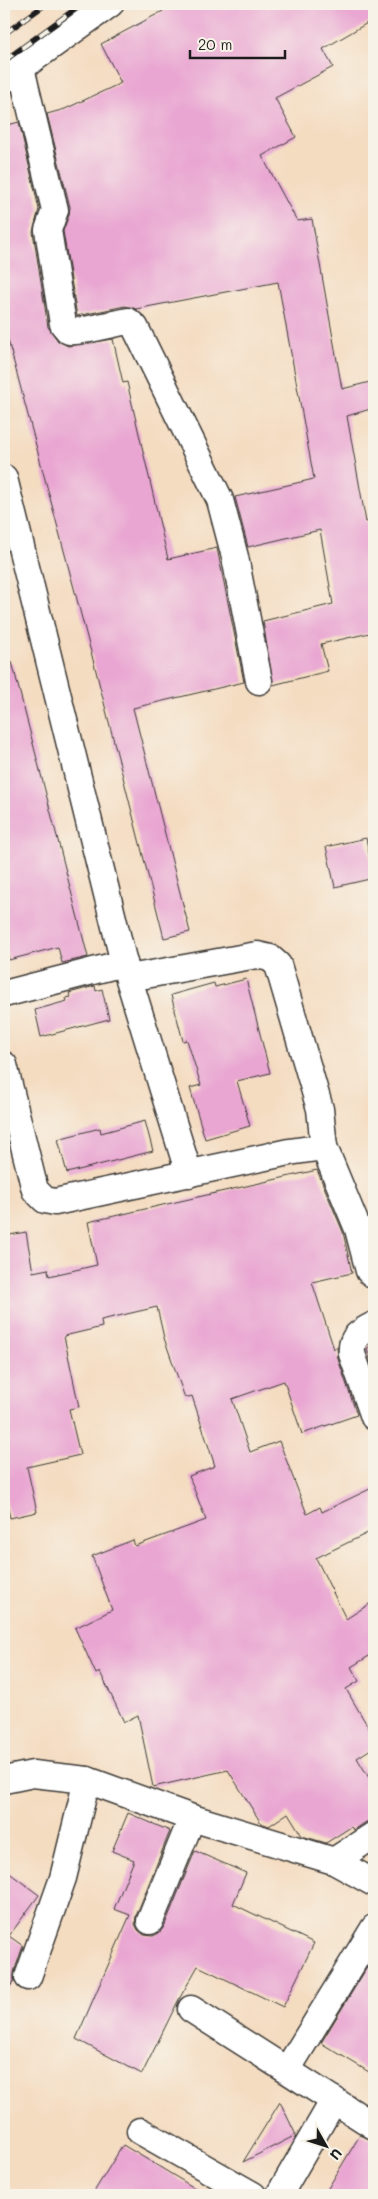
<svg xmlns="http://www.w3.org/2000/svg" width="378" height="2199" font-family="Mali,sans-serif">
<rect width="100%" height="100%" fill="#f7f3e8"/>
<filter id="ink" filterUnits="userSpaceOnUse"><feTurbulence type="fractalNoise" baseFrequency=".02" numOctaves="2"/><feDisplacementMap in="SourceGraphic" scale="10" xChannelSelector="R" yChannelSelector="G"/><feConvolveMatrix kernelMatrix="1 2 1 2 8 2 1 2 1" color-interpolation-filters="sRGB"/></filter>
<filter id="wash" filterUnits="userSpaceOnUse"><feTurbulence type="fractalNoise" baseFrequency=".0096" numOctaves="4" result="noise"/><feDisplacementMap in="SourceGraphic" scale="20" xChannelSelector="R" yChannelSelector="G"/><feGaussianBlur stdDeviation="1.12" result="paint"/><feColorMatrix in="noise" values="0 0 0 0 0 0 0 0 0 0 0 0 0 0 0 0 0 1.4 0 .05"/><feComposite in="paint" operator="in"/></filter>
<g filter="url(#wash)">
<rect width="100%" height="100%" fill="#f4dcc1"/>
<g id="blocks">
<g fill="#e9a6d2">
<polygon points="159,4 374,4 374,19 323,49 333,67 275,98 296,137 262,156 297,221 312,219 342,389 374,381 374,408 347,416 366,522 370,521 374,547 374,632 321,644 328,671 273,685 263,621 333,604 320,530 248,547 235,497 314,479 278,282 136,309 125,306 77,316 63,231 69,215 70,207 47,114 65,109 121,83 101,44 163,11"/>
<polygon points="19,122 39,209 33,232 48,327 58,341 68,346 113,339 123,383 127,382 168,559 217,548 244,682 133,708 190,932 164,938 96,671 4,325 4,126"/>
<polygon points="12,662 88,957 62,963 58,947 9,960 4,939 4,663"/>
<polygon points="366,838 374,878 335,887 326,847"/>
<polygon points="246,979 270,1073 237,1081 250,1126 205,1139 190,1088 201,1085 187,1040 183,1041 171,995 214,983 215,987"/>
<polygon points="95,986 96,991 102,989 109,1019 41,1037 35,1010 67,1001 66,998 71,997 69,993"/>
<polygon points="145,1121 153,1151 67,1173 58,1139 100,1128 101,1133"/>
<polygon points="317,1170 343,1232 352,1273 312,1282 334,1349 337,1347 338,1359 357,1415 302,1434 284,1381 232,1399 250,1452 279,1441 307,1514 320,1507 322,1512 374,1487 374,1530 316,1558 346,1619 374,1601 374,1653 351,1667 359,1681 346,1689 374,1737 374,1747 357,1758 374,1786 374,1820 366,1822 354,1830 351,1827 326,1843 302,1836 288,1813 269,1826 261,1823 228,1770 153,1787 138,1715 124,1722 100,1672 96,1674 75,1628 112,1610 92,1556 133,1540 135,1546 206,1520 189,1476 215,1466 192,1396 185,1398 164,1338 157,1307 101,1320 102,1327 64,1336 79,1407 69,1409 80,1455 27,1467 37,1512 10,1518 4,1490 4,1236 26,1232 33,1272 48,1269 49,1276 97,1265 88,1222"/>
<polygon points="374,1342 374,1372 367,1349"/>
<polygon points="128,1813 170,1831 136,1916 135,1924 138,1930 144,1935 153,1936 159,1933 164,1927 195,1851 246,1873 233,1904 314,1943 283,2007 198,1966 178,2001 142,2074 76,2039 130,1915 114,1909 134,1860 112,1851"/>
<polygon points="4,1869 39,1895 9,1936 23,1946 14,1972 14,1981 4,1995"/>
<polygon points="374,1956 374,2075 321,2043"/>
<polygon points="280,2102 296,2135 243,2162"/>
<polygon points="360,2135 374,2141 374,2195 324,2195"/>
<polygon points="123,2145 163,2169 206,2195 92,2195"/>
</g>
</g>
</g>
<g filter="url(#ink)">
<use href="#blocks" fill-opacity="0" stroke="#3c3935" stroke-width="1"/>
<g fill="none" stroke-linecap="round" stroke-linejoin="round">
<g stroke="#3c3935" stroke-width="29">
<g id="street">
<path d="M 21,68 L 55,210 L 48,230 L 63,324 L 69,331 C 77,333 116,323 128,321 L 135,327 L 220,500 L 235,557 L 259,681"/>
<polyline points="4,80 110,4"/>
<polyline points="4,478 124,963 189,1174"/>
<polyline points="4,994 124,963"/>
<polyline points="4,1065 35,1190 45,1200 55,1202 289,1152 324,1147 320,1109 278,965 270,958 257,955 129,978"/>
<polyline points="324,1147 358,1229 369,1271 374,1275"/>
<path d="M 374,1325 C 360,1332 350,1337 352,1354 L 374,1417"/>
<polyline points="4,1780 33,1774 87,1780 192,1818 334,1861 374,1883"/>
<polyline points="334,1861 374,1835"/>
<polyline points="150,1921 192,1818"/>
<polyline points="28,1977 63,1878 87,1780"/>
<polyline points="191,2009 374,2126"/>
<polyline points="287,2070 374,1928"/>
<polyline points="140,2131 253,2195"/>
<polyline points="279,2195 334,2100"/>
</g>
</g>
<use href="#street" stroke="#fff" stroke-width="26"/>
<g stroke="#1c1c1c" stroke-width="5.5">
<g id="rail">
<polyline points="4,34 46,4"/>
<polyline points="4,61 82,4"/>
</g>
</g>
<use href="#rail" stroke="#f7f3e8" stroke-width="4" stroke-dasharray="11" stroke-linecap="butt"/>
</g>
</g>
<rect width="378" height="2199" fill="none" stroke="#f7f3e8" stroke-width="20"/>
<g transform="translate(326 2146) rotate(129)" stroke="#f7f3e8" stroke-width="4" paint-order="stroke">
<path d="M0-4L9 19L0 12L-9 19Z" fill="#1c1c1c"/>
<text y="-8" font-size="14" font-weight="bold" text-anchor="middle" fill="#1c1c1c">U</text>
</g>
<path d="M190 50v8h95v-8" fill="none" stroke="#1c1c1c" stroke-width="2.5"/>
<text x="198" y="50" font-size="15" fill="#1c1c1c" stroke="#f7f3e8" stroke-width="4" paint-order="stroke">20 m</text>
</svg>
